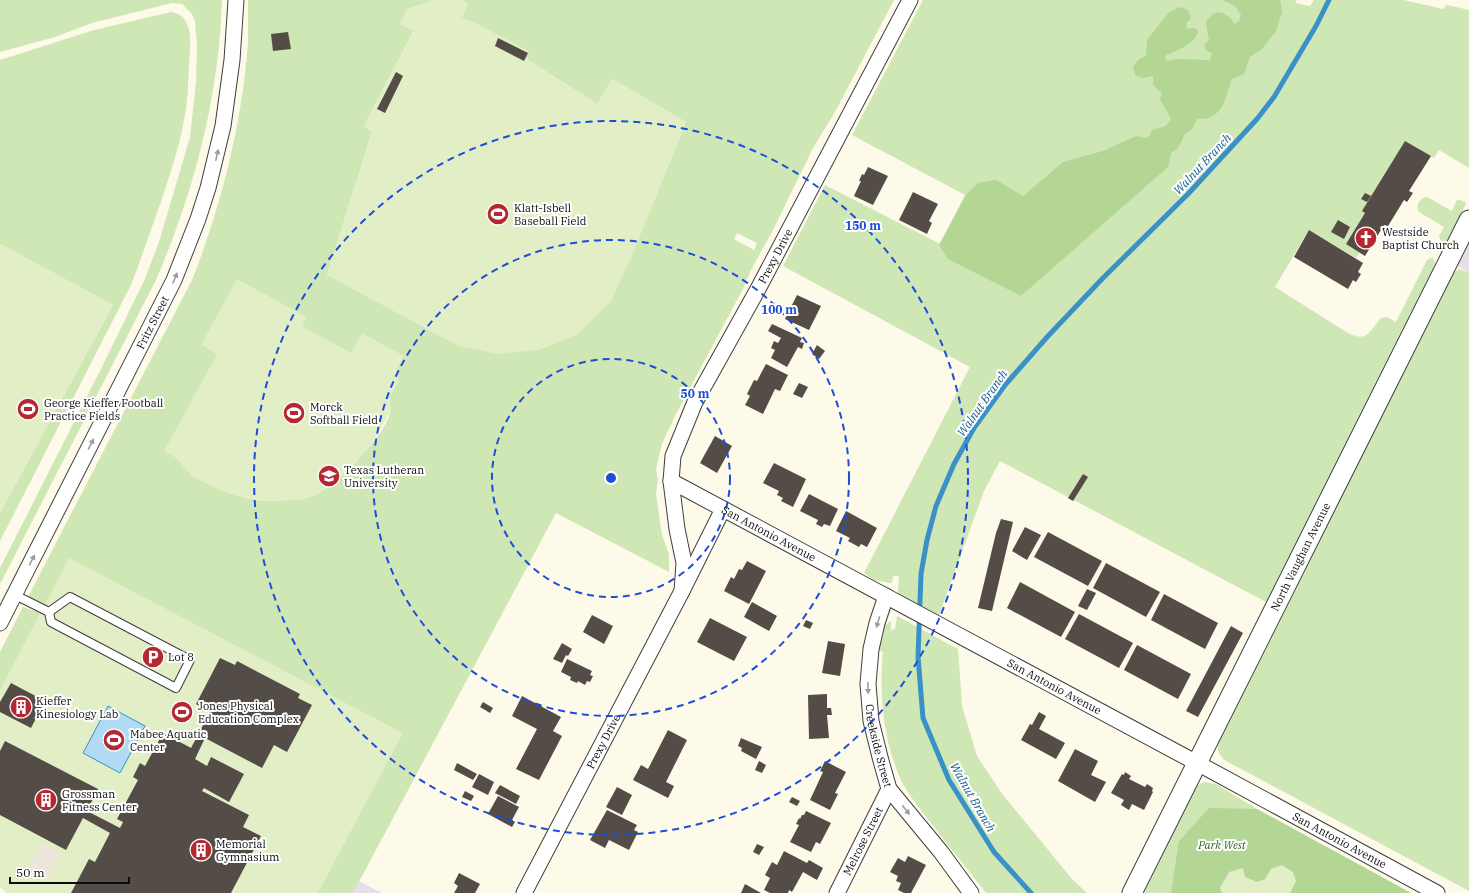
<svg xmlns="http://www.w3.org/2000/svg" width="1469" height="893" font-family="'IBM Plex Serif',serif">
<rect width="100%" height="100%" fill="#fefae9"/>
<g fill="#e8deea">
<polygon points="1469,235 1469,273 1454,264"/>
<polygon points="359,881 382,893 353,893"/>
</g>
<g fill="#cfe6b5" fill-rule="evenodd">
<path d="M 0,0 L 222,0 C 219,97 194,192 156,280 L 0,584 L 0,568 L 103,365 L 144,281 L 159,242 L 190,137 L 196,82 L 197,46 L 195,21 L 192,14 L 182,4 L 172,3 L 92,23 L 55,37 L 0,52 Z"/>
<path d="M 248,0 L 436,0 L 407,9 L 400,24 L 414,30 L 364,126 L 372,132 L 327,275 L 629,262 L 686,122 L 612,79 L 597,104 L 525,58 L 529,52 L 471,21 L 461,18 L 468,4 L 461,0 L 894,0 L 835,112 L 813,148 L 773,230 L 751,270 L 744,287 L 675,416 L 662,444 L 656,469 L 658,480 L 656,494 L 662,535 L 669,554 L 669,572 L 556,513 L 353,893 L 231,893 L 48,608 L 31,600 L 28,597 L 193,278 C 222,203 242,123 248,42 C 248,28 248,14 248,0 ZM 737,233 L 757,243 L 754,250 L 734,239 ZM 390,397 C 390,402 391,408 390,413 C 386,428 372,444 361,455 C 348,470 334,485 315,495 C 306,499 296,500 286,500 C 248,503 224,493 191,475 Z"/>
<path d="M 923,0 L 1297,0 L 1295,3 L 1310,6 L 1314,0 L 1404,0 L 1443,9 L 1447,5 L 1469,10 L 1469,168 L 1439,150 L 1434,158 L 1405,141 L 1363,211 L 1365,213 L 1346,244 L 1360,252 L 1356,258 L 1309,230 L 1275,287 L 1348,333 C 1368,343 1369,331 1381,318 L 1387,317 L 1396,322 L 1427,260 L 1430,258 L 1433,258 L 1435,264 L 1266,602 L 1000,461 L 984,491 L 939,615 L 898,594 C 897,588 900,583 898,576 L 893,576 L 892,583 L 890,583 L 874,580 L 864,573 L 970,367 L 783,266 L 825,185 L 940,244 L 965,195 L 852,135 Z"/>
<path d="M 171,12 C 196,16 190,47 189,65 C 188,83 188,102 184,120 C 179,148 170,174 161,202 C 151,229 142,257 131,285 L 0,541 L 0,513 L 113,305 L 0,244 L 0,60 L 94,30 Z"/>
<path d="M 1425,197 L 1427,197 L 1452,211 L 1457,200 L 1460,200 L 1465,202 L 1466,204 L 1447,240 L 1445,242 L 1440,240 L 1439,236 L 1444,227 L 1419,212 C 1415,207 1419,199 1425,197 Z"/>
<path d="M 1459,269 L 1469,273 L 1469,891 L 1226,761 C 1217,754 1216,748 1220,738 L 1451,275 Z"/>
<polygon points="23,607 38,612 43,617 0,702 0,652"/>
<path d="M 897,616 L 958,649 L 962,706 L 977,756 L 1003,795 L 1072,879 L 1087,893 L 986,893 C 970,872 953,852 937,831 C 924,814 909,797 900,778 C 883,739 879,694 883,652 L 877,649 L 884,619 L 886,625 L 891,621 L 891,630 L 895,629 Z"/>
<polygon points="1204,782 1216,784 1257,809 1411,893 1144,893 1196,786"/>
</g>
<g fill="#b3d695">
<path d="M 1223,0 L 1280,0 L 1282,12 L 1276,31 L 1262,49 L 1250,57 L 1244,74 L 1232,79 C 1225,98 1223,121 1197,119 L 1192,129 L 1184,135 L 1182,141 L 1177,149 L 1171,153 L 1168,167 L 1021,296 L 948,259 L 939,245 L 966,195 L 978,183 L 996,180 L 1023,196 L 1063,162 L 1103,151 L 1136,136 L 1146,138 L 1150,135 L 1152,130 L 1166,126 L 1171,119 L 1160,99 L 1162,93 L 1153,85 L 1153,76 L 1143,78 L 1135,75 L 1133,67 L 1138,60 L 1146,56 L 1147,40 L 1169,12 L 1181,7 L 1188,10 L 1191,18 L 1186,24 L 1187,29 L 1193,28 L 1197,29 L 1198,33 C 1191,47 1178,49 1165,56 L 1167,61 L 1176,59 L 1210,60 L 1212,53 L 1207,51 L 1204,45 L 1209,40 L 1207,30 L 1206,22 C 1208,20 1210,16 1213,14 C 1221,9 1232,17 1234,24 L 1239,21 L 1241,15 L 1235,6 Z"/>
<polygon points="1209,808 1257,809 1411,893 1171,893 1179,841"/>
</g>
<g fill="#e1eec6">
<polygon points="436,0 461,0 468,4 462,18 471,21 529,51 525,58 597,104 612,79 686,122 629,262 611,301 577,335 539,350 499,354 458,346 327,275 372,132 364,126 414,31 399,24 407,9"/>
<polygon points="0,244 113,305 0,513"/>
<polygon points="237,279 307,317 302,326 351,353 362,333 404,356 396,371 399,381 390,397 390,412 375,438 356,463 343,475 330,486 315,495 299,500 276,501 260,501 244,498 213,487 191,475 176,458 164,451 217,354 201,345"/>
<polygon points="69,558 403,733 318,893 6,893 0,887 0,690"/>
<polygon points="1282,865 1293,872 1296,881 1290,893 1222,893 1220,888 1229,872 1243,868 1245,877 1257,882 1265,879 1271,869"/>
</g>
<polygon fill="#ece7da" points="40,843 61,854 48,879 27,868"/>
<polygon fill="#b0dbf3" stroke="#3a91c8" points="108,706 145,726 120,773 83,753"/>
<g fill="none" stroke-linecap="round" stroke-linejoin="round">
<polyline stroke="#3a91c8" stroke-width="5" points="1031,893 994,852 949,780 923,718 918,657 921,574 927,540 936,506 954,464 974,428 1005,385 1048,336 1103,278 1188,194 1257,119 1274,97 1316,26 1329,0"/>
</g>
<g fill="#534c47">
<polygon points="288,32 291,49 273,51 271,34"/>
<polygon points="498,38 528,53 524,61 495,46"/>
<polygon points="396,72 403,76 385,113 377,109"/>
<polygon points="1405,141 1431,156 1409,191 1413,193 1407,202 1404,200 1388,226 1384,225 1365,256 1346,244 1365,213 1362,211"/>
<polygon points="868,167 888,176 873,205 854,196 861,181 859,181 862,174 864,175"/>
<polygon points="913,192 938,204 929,221 932,223 927,234 899,220"/>
<polygon points="1365,193 1371,196 1367,202 1361,199"/>
<polygon points="1338,220 1350,227 1344,239 1331,232"/>
<polygon points="1309,230 1363,263 1358,272 1361,274 1356,282 1353,280 1348,289 1294,257"/>
<polygon points="797,295 821,306 809,330 785,319"/>
<polygon points="772,324 802,338 800,342 804,343 802,349 798,347 787,367 771,358 775,350 771,348 774,341 778,343 781,338 768,331"/>
<polygon points="817,345 825,351 819,359 812,354"/>
<polygon points="766,364 788,375 780,391 775,389 763,414 745,405 750,396 747,394 754,380 757,381"/>
<polygon points="799,383 808,387 802,398 793,394"/>
<polygon points="715,436 732,446 717,473 700,463"/>
<polygon points="774,463 806,479 793,507 781,501 783,498 777,495 779,491 763,483"/>
<polygon points="1083,474 1088,477 1073,501 1068,498"/>
<polygon points="809,494 838,509 830,526 824,524 822,527 816,524 818,520 800,511"/>
<polygon points="846,511 877,528 867,547 861,544 859,547 848,541 850,538 836,531"/>
<polygon points="1001,519 1013,522 992,611 978,608 996,533"/>
<polygon points="1025,527 1041,535 1027,560 1012,551"/>
<polygon points="1048,532 1102,561 1088,586 1034,557"/>
<polygon points="747,561 766,571 749,604 724,591 731,577 734,579 739,569 742,570"/>
<polygon points="1106,563 1160,592 1146,617 1093,588"/>
<polygon points="1020,582 1075,612 1061,637 1007,608"/>
<polygon points="1087,589 1096,593 1087,610 1078,606"/>
<polygon points="1164,594 1218,623 1205,649 1151,620"/>
<polygon points="752,602 777,616 769,631 744,617"/>
<polygon points="1079,614 1133,643 1119,668 1065,639"/>
<polygon points="592,615 613,626 604,644 583,632"/>
<polygon points="710,618 747,637 734,661 697,642"/>
<polygon points="806,620 813,623 810,629 803,626"/>
<polygon points="1231,626 1243,633 1198,717 1186,711"/>
<polygon points="828,641 845,644 840,676 822,673"/>
<polygon points="562,643 572,649 568,656 566,655 562,663 553,659"/>
<polygon points="1137,645 1191,674 1178,699 1124,670"/>
<polygon points="220,658 235,665 237,661 300,694 298,698 312,705 287,752 274,745 262,768 205,738 195,759 207,766 211,757 244,774 229,802 204,788 202,791 249,815 243,827 261,836 231,893 71,893 89,859 95,862 110,833 83,818 66,850 0,815 0,751 5,741 98,789 87,811 120,828 123,822 117,819 138,780 133,777 140,763 145,766 163,733 191,748 210,712 196,704"/>
<polygon points="567,659 592,671 590,675 593,676 590,682 587,681 585,685 578,681 577,683 570,680 571,677 561,672"/>
<polygon points="11,683 45,701 31,728 0,712 0,702"/>
<polygon points="827,694 827,708 831,708 832,715 827,715 829,738 809,739 808,695"/>
<polygon points="522,696 561,717 553,731 562,736 539,780 516,769 537,729 512,716"/>
<polygon points="483,702 493,708 490,713 480,707"/>
<polygon points="1039,712 1046,716 1039,729 1065,743 1056,759 1021,740 1030,724 1032,725"/>
<polygon points="668,730 687,740 666,782 674,786 668,798 633,780 641,765 648,769"/>
<polygon points="741,738 762,747 756,759 741,751 742,748 738,746"/>
<polygon points="1075,749 1098,761 1091,775 1106,782 1095,802 1058,781"/>
<polygon points="759,761 766,765 762,773 755,770"/>
<polygon points="825,761 846,772 835,793 838,794 830,810 810,800 823,772 820,771"/>
<polygon points="457,763 477,774 473,780 454,770"/>
<polygon points="1125,772 1131,776 1129,779 1145,787 1147,784 1153,788 1152,791 1153,792 1144,810 1132,804 1129,810 1121,805 1124,800 1111,793 1122,774 1124,775"/>
<polygon points="479,774 494,782 488,795 472,787"/>
<polygon points="500,785 520,796 516,804 495,793"/>
<polygon points="617,787 632,795 622,815 606,807"/>
<polygon points="465,791 474,796 471,801 462,797"/>
<polygon points="498,796 519,807 512,820 515,822 512,827 488,814"/>
<polygon points="792,797 800,801 797,806 789,802"/>
<polygon points="607,810 637,825 634,830 638,832 629,850 609,840 605,848 590,840"/>
<polygon points="806,811 831,823 820,844 816,842 811,852 790,842 799,825 796,824 799,818 800,819 802,815 804,815"/>
<polygon points="757,844 764,847 759,855 753,852"/>
<polygon points="784,851 807,863 809,860 823,868 817,880 803,872 792,892 789,890 788,893 770,893 764,890 770,878 765,875 772,862 777,865"/>
<polygon points="908,856 926,865 911,893 904,893 898,890 901,883 896,881 898,876 890,872 898,858 905,862"/>
<polygon points="459,873 480,884 475,893 454,893 458,886 454,883"/>
<polygon points="745,884 761,893 741,893"/>
</g>
<g fill="none" stroke-linecap="round" stroke-linejoin="round">
<g stroke="#3e3e3e" stroke-width="10">
<polyline id="service" points="15,595 49,612 51,622 176,688 190,660 70,597 49,612"/>
</g>
<g stroke="#3e3e3e" stroke-width="17">
<g id="minor">
<path id="s1" d="M 671,481 L 1197,763 L 1437,893"/>
<path id="s2" d="M 682,591 L 684,563 L 677,529 L 671,481 L 673,456 L 695,402 L 758,289 L 910,0"/>
<path id="s3" d="M 886,596 L 877,623 L 871,649 L 868,684 L 871,721 L 881,761 L 889,789 L 941,852 L 971,893"/>
<path id="s4" d="M 0,623 L 174,280 L 198,219 L 208,188 L 223,126 L 232,60 L 236,0"/>
<path id="s5" d="M 524,893 L 682,591 L 723,509"/>
<path id="s6" d="M 837,893 L 889,789"/>
</g>
</g>
<g stroke="#3e3e3e" stroke-width="21">
<g id="tertiary">
<path id="s7" d="M 1132,893 L 1469,220"/>
</g>
</g>
<use href="#service" stroke="#fff" stroke-width="8"/>
<use href="#minor" stroke="#fff" stroke-width="15"/>
<use href="#tertiary" stroke="#fff" stroke-width="19"/>
</g>
<defs><path id="oneway-solid" d="M-6-.8H1V-3.2L6.5 0L1 3.2V.8H-6Z"/></defs>
<g fill="#9d9d9d">
<use href="#oneway-solid" transform="translate(217 155) rotate(-77)"/>
<use href="#oneway-solid" transform="translate(175 278) rotate(-67)"/>
<use href="#oneway-solid" transform="translate(91 444) rotate(-63)"/>
<use href="#oneway-solid" transform="translate(32 560) rotate(-63)"/>
<use href="#oneway-solid" transform="translate(878 622) rotate(106)"/>
<use href="#oneway-solid" transform="translate(868 688) rotate(88)"/>
<use href="#oneway-solid" transform="translate(906 810) rotate(52)"/>
</g>
<g fill="none" stroke="#1d4ed8" stroke-width="2" stroke-dasharray="7 5">
<circle cx="611" cy="478" r="119"/>
<circle cx="611" cy="478" r="238"/>
<circle cx="611" cy="478" r="357"/>
</g>
<defs>
<g id="stadium-disc" transform="scale(1.15)"><circle r="9.5" fill="#b42931" stroke="#fff"/><path d="M0-5a6.5 5 0 1 0 0 10a6.5 5 0 1 0 0-10ZM-3.5-1.8h7v3.6h-7Z" fill="#fff"/></g>
<g id="church-disc" transform="scale(1.15)"><circle r="9.5" fill="#b42931" stroke="#fff"/><path d="M-1.2-6h2.4v3.5h3.3v2.4h-3.3V6h-2.4V-.1h-3.3v-2.4h3.3Z" fill="#fff"/></g>
<g id="university-disc" transform="scale(1.15)"><circle r="9.5" fill="#b42931" stroke="#fff"/><path d="M0-5L7-2L0 1L-7-2ZM-4 1L0 2.5L4 1V4Q0 6-4 4Z" fill="#fff"/></g>
<g id="parking-disc" transform="scale(1.15)"><circle r="9.5" fill="#b42931" stroke="#fff"/><path d="M-3.5-5.5H1a3.5 3.5 0 0 1 0 7H-1V5.5H-3.5ZM-1-3.4V-.6H.8a1.4 1.4 0 0 0 0-2.8Z" fill="#fff"/></g>
<g id="building-disc" transform="scale(1.15)"><circle r="9.5" fill="#b42931" stroke="#fff"/><path d="M-4-6H4V6H1V3H-1V6H-4ZM-2.5-4.3h1.7v1.8h-1.7ZM.8-4.3h1.7v1.8H.8ZM-2.5-1h1.7V.8h-1.7ZM.8-1h1.7V.8H.8Z" fill="#fff"/></g>
</defs>
<g fill-rule="evenodd">
<use href="#stadium-disc" x="498" y="214"/>
<use href="#church-disc" x="1366" y="238"/>
<use href="#stadium-disc" x="28" y="409"/>
<use href="#stadium-disc" x="294" y="413"/>
<use href="#university-disc" x="329" y="476"/>
<use href="#parking-disc" x="153" y="657"/>
<use href="#building-disc" x="21" y="707"/>
<use href="#stadium-disc" x="182" y="712"/>
<use href="#stadium-disc" x="114" y="740"/>
<use href="#building-disc" x="46" y="800"/>
<use href="#building-disc" x="201" y="850"/>
</g>
<g text-anchor="middle" dominant-baseline="central" stroke-width="4" stroke-linejoin="round" paint-order="stroke">
<g font-size="11" fill="#0b0b0b" stroke="#fff" text-anchor="start">
<text x="514" y="208">Klatt-Isbell<tspan x="514" dy="13">Baseball Field</tspan></text>
<text x="1382" y="232">Westside<tspan x="1382" dy="13">Baptist Church</tspan></text>
<text x="44" y="403">George Kieffer Football<tspan x="44" dy="13">Practice Fields</tspan></text>
<text x="310" y="407">Morck<tspan x="310" dy="13">Softball Field</tspan></text>
<text x="344" y="470">Texas Lutheran<tspan x="344" dy="13">University</tspan></text>
<text x="168" y="657">Lot 8</text>
<text x="36" y="701">Kieffer<tspan x="36" dy="13">Kinesiology Lab</tspan></text>
<text x="198" y="706">Jones Physical<tspan x="198" dy="13">Education Complex</tspan></text>
<text x="130" y="734">Mabee Aquatic<tspan x="130" dy="13">Center</tspan></text>
<text x="62" y="794">Grossman<tspan x="62" dy="13">Fitness Center</tspan></text>
<text x="216" y="844">Memorial<tspan x="216" dy="13">Gymnasium</tspan></text>
</g>
<g font-size="11" fill="#0b0b0b" stroke="#fff">
<text stroke="none"><textPath href="#s2" startOffset="361">Prexy Drive</textPath></text>
<text stroke="none"><textPath href="#s4" startOffset="337">Fritz Street</textPath></text>
<text stroke="none"><textPath href="#s1" startOffset="111">San Antonio Avenue</textPath></text>
<text stroke="none"><textPath href="#s7" startOffset="376">North Vaughan Avenue</textPath></text>
<text stroke="none"><textPath href="#s1" startOffset="435">San Antonio Avenue</textPath></text>
<text stroke="none"><textPath href="#s5" startOffset="171">Prexy Drive</textPath></text>
<text stroke="none"><textPath href="#s3" startOffset="153">Creekside Street</textPath></text>
<text stroke="none"><textPath href="#s1" startOffset="759">San Antonio Avenue</textPath></text>
<text stroke="none"><textPath href="#s6" startOffset="58">Melrose Street</textPath></text>
</g>
<g font-size="11" font-style="italic" fill="#2d5f1e" stroke="#fff">
<text x="1222" y="845">Park West</text>
</g>
<g font-size="12" font-style="italic" fill="#1a6296" stroke="#fff">
<text transform="translate(1202 164) rotate(-47)">Walnut Branch</text>
<text transform="translate(982 403) rotate(-55)">Walnut Branch</text>
<text transform="translate(973 797) rotate(60)">Walnut Branch</text>
</g>
</g>
<circle cx="611" cy="478" r="6" fill="#1d4ed8" stroke="#fff" stroke-width="2"/>
<g font-size="12" text-anchor="middle" font-weight="bold" fill="#1d4ed8" stroke="#fff" stroke-width="4" stroke-linejoin="round" paint-order="stroke">
<text x="863" y="230">150 m</text>
<text x="779" y="314">100 m</text>
<text x="695" y="398">50 m</text>
</g>
<path d="M10 877v6h119v-6" fill="none" stroke="#0b0b0b" stroke-width="2"/>
<text x="16" y="877" font-size="12" fill="#0b0b0b" stroke="#ffffff" stroke-width="3" paint-order="stroke">50 m</text>
</svg>
